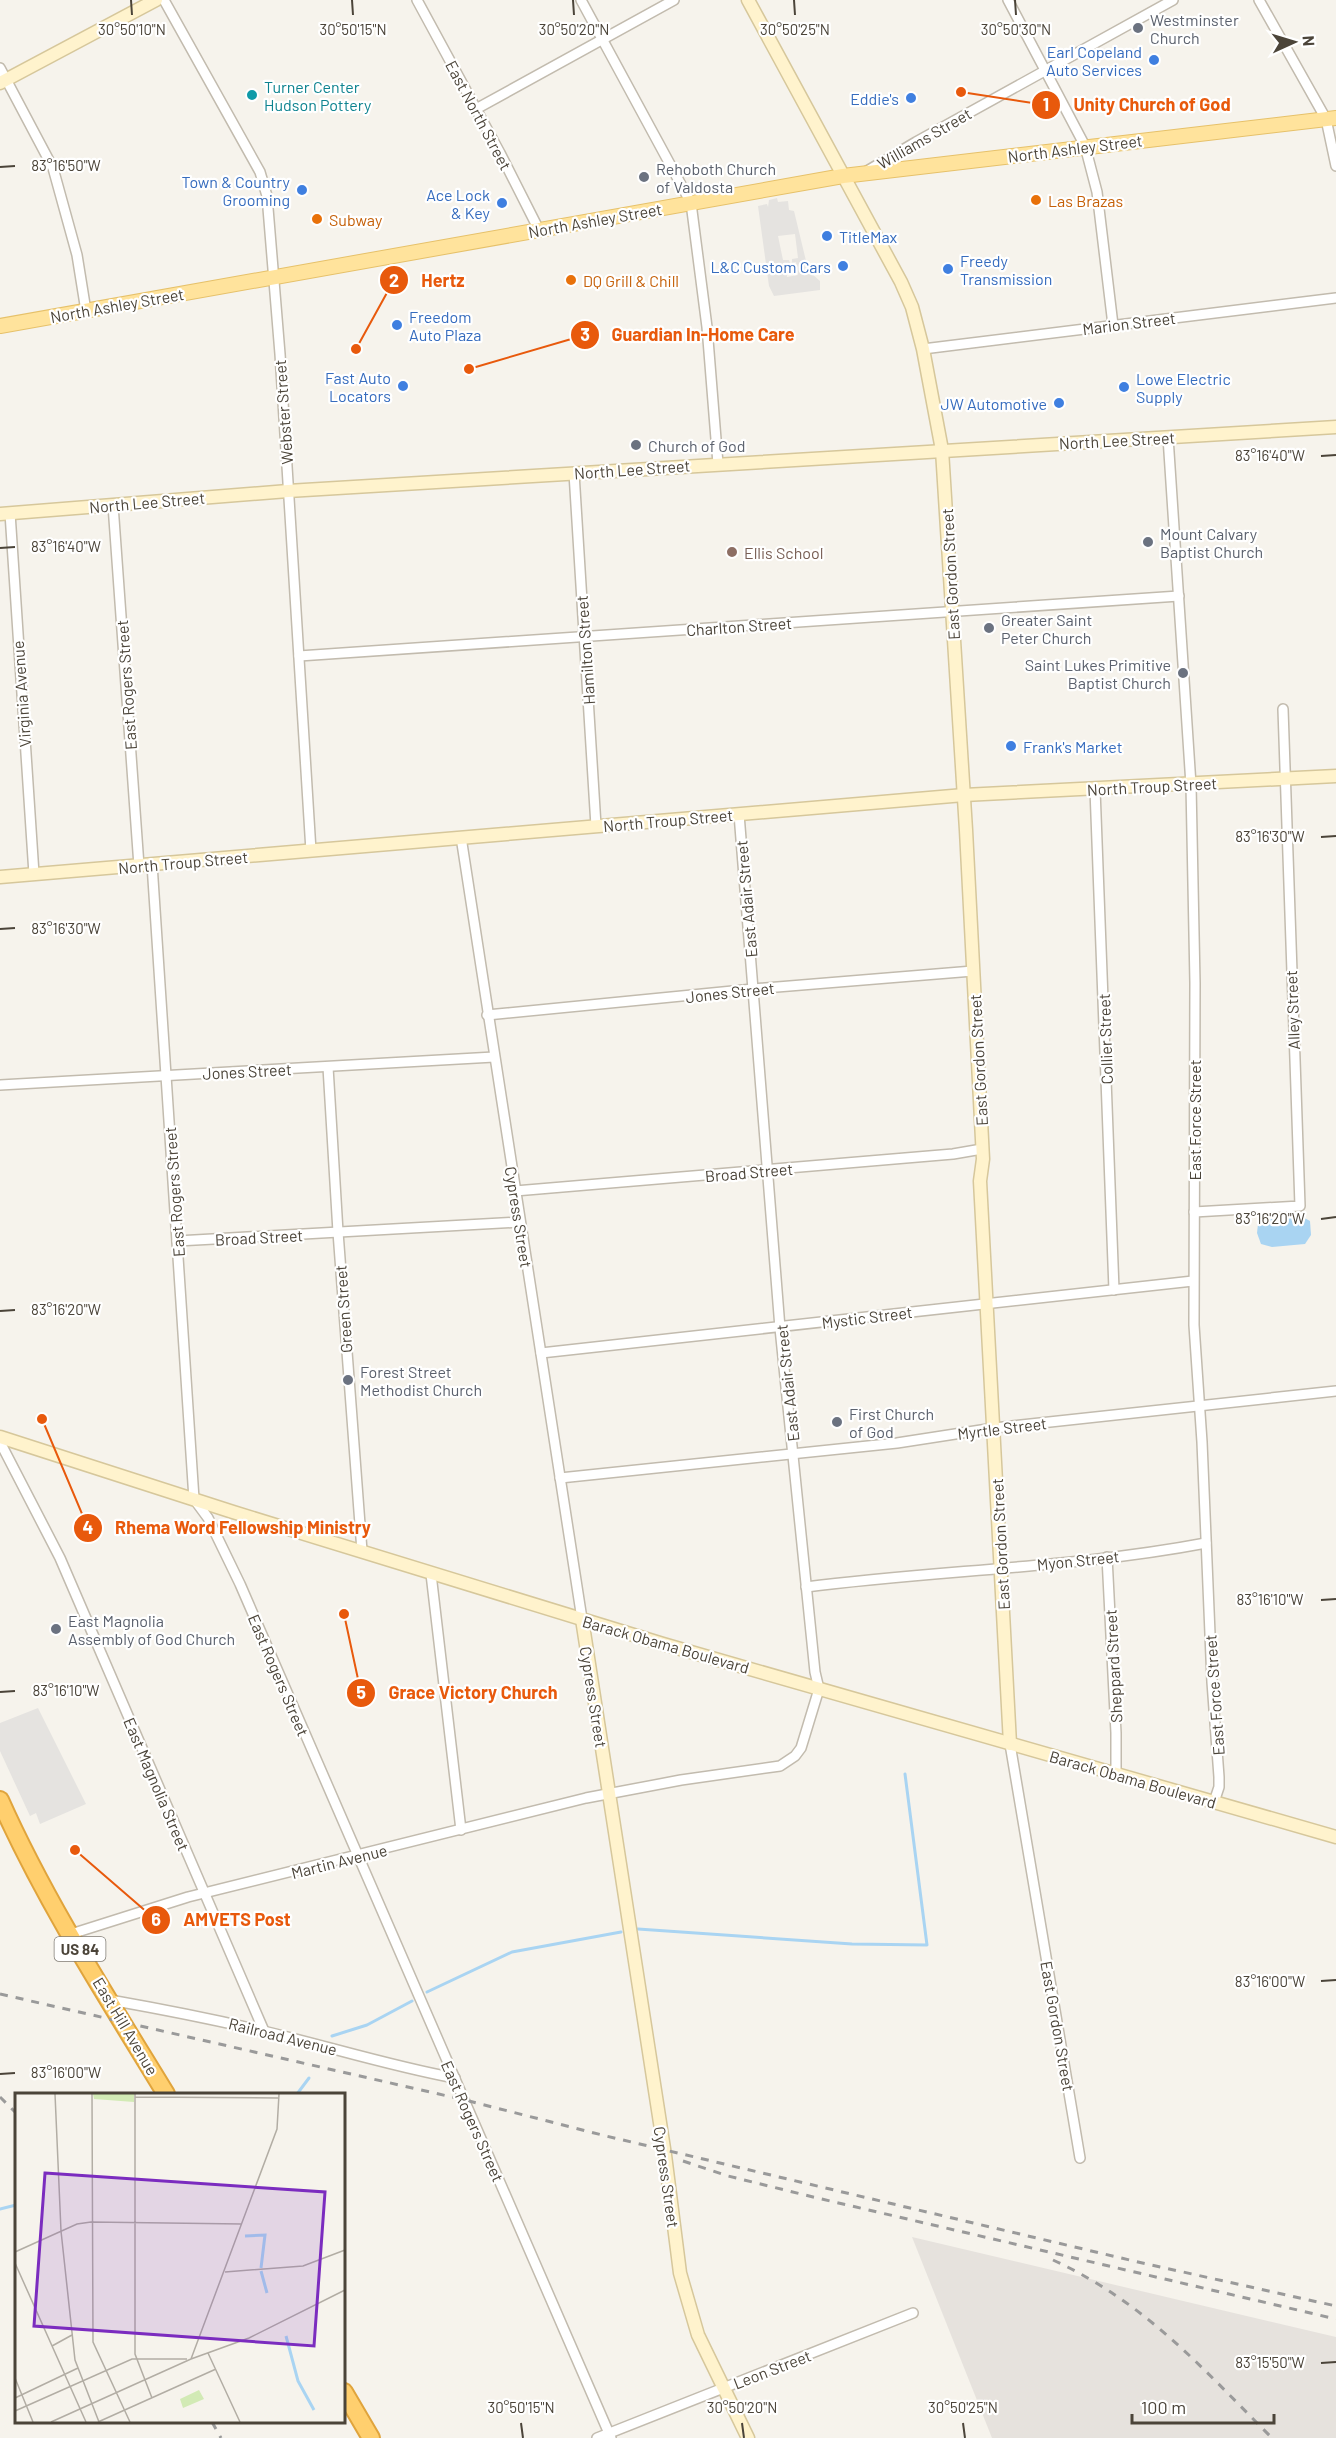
<svg xmlns="http://www.w3.org/2000/svg" width="1336" height="2438" font-family="Barlow,sans-serif">
<rect width="100%" height="100%" fill="#f6f3ec"/>
<polygon fill="#e6e2dd" points="912,2237 1336,2337 1336,2438 992,2438"/>
<g fill="#e5e3e0" fill-rule="evenodd">
<path d="M 777,198 L 778,202 L 788,201 L 789,210 L 794,211 L 807,265 L 812,274 L 820,281 L 820,290 L 774,296 L 769,286 L 758,206 L 767,204 L 768,207 L 769,200 ZM 795,234 L 798,258 L 792,259 L 792,263 L 796,262 L 798,275 L 787,277 L 785,264 L 790,263 L 789,260 L 783,260 L 778,236 Z"/>
<polygon points="38,1708 86,1804 40,1824 36,1813 30,1816 0,1751 0,1723"/>
</g>
<polygon fill="#a9d4f2" points="1301,1216 1310,1221 1311,1235 1305,1244 1272,1247 1261,1244 1257,1233 1258,1224 1262,1220"/>
<g fill="none" stroke-linecap="round" stroke-linejoin="round">
<g stroke="#a9d4f2" stroke-width="3">
<polyline points="638,1929 852,1944 927,1945 905,1774"/>
<polyline points="427,1992 512,1952 621,1932"/>
<polyline points="332,2036 367,2025 412,2001"/>
<polyline points="297,2094 309,2078"/>
<polyline points="0,2209 16,2205"/>
</g>
<g stroke="#c2bbae" stroke-width="12">
<g id="street">
<polyline points="164,0 260,172 267,196 280,354 311,851"/>
<polyline points="417,0 500,153 539,230"/>
<polyline points="581,0 691,203 707,327 718,464"/>
<polyline points="1008,0 1085,146 1097,192 1113,325"/>
<polyline points="1259,0 1326,119 1336,166"/>
<polyline points="0,68 53,168 77,255 86,311"/>
<polyline points="476,109 674,0"/>
<polyline points="867,171 916,142 1173,0"/>
<polyline points="923,349 1336,298"/>
<polyline points="1168,437 1191,785 1195,983 1194,1325 1202,1442 1212,1682 1219,1777 1219,1787 1214,1802"/>
<polyline points="574,473 596,826"/>
<polyline points="113,505 139,866"/>
<polyline points="10,513 34,874"/>
<polyline points="299,656 1179,596"/>
<polyline points="1095,789 1114,1290"/>
<polyline points="461,837 582,1619"/>
<polyline points="152,864 194,1499 208,1518 240,1584 611,2438"/>
<polyline points="487,1015 753,989 973,971"/>
<polyline points="328,1067 338,1232 362,1551"/>
<polyline points="0,1085 494,1057"/>
<polyline points="515,1191 953,1154 982,1149"/>
<polyline points="1194,1212 1300,1206 1283,709"/>
<polyline points="177,1241 520,1222"/>
<polyline points="541,1353 1193,1281"/>
<polyline points="0,1442 60,1558 264,2031"/>
<polyline points="560,1478 897,1443 994,1428 1336,1391"/>
<polyline points="1107,1557 1116,1733 1116,1774"/>
<polyline points="431,1574 461,1830"/>
<path d="M 806,1587 C 939,1570 1074,1568 1206,1543"/>
<polyline points="1010,1744 1080,2158"/>
<polyline points="71,1934 188,1897 586,1798 681,1780 780,1766 795,1756 801,1748 819,1689 815,1672 780,1328 739,814"/>
<path d="M 110,2000 C 161,2009 212,2019 263,2031 C 327,2046 390,2066 455,2078"/>
<polyline points="597,2438 913,2313"/>
</g>
</g>
<g stroke="#d6c79b" stroke-width="15">
<g id="secondary">
<polyline points="748,0 901,282 912,307 923,349 942,450 966,830 983,1159 980,1181 1010,1744"/>
<polyline points="0,83 156,0"/>
<polyline points="0,514 288,491 1336,427"/>
<polyline points="0,877 964,795 1336,776"/>
<polyline points="0,1437 233,1512 663,1644 1336,1837"/>
<polyline points="582,1619 665,2155 680,2273 698,2335 748,2438"/>
</g>
</g>
<g stroke="#e6c16a" stroke-width="16">
<polyline id="primary" points="0,326 843,176 1336,118"/>
</g>
<g stroke="#e0a43c" stroke-width="20">
<g id="highway">
<path d="M 0,1800 C 45,1901 108,1999 166,2094"/>
<polyline points="344,2392 371,2438"/>
</g>
</g>
<use href="#street" stroke="#fff" stroke-width="9"/>
<use href="#secondary" stroke="#fff3cd" stroke-width="12"/>
<use href="#primary" stroke="#ffe39c" stroke-width="14"/>
<use href="#highway" stroke="#ffcf6e" stroke-width="16"/>
<g stroke="#9a9a9a" stroke-width="3" stroke-dasharray="8 8" stroke-linecap="butt">
<polyline points="0,1994 465,2100 606,2136 1138,2262 1336,2306"/>
<polyline points="0,2097 16,2113"/>
<polyline points="683,2161 728,2176 813,2197 1336,2319"/>
<path d="M 1053,2260 C 1146,2303 1201,2367 1272,2438"/>
<polyline points="212,2422 221,2438"/>
</g>
</g>
<path fill="none" stroke="#4b4439" stroke-width="2" d="M 131,0 L 132,15M 352,0 L 353,15M 573,0 L 574,15M 794,0 L 795,15M 1015,0 L 1016,15M 0,167 L 15,166M 1321,456 L 1336,455M 0,548 L 15,547M 1321,837 L 1336,836M 0,929 L 15,928M 1321,1219 L 1336,1217M 0,1311 L 15,1310M 1321,1600 L 1336,1599M 0,1692 L 15,1691M 1321,1981 L 1336,1980M 0,2074 L 15,2073M 1321,2363 L 1336,2362M 521,2423 L 523,2438M 742,2423 L 744,2438M 963,2423 L 965,2438"/>
<g fill="#6b7280" stroke="#fff" stroke-width="2">
<circle cx="1138" cy="28" r="6"/>
<circle cx="644" cy="177" r="6"/>
<circle cx="636" cy="445" r="6"/>
<circle cx="1148" cy="542" r="6"/>
<circle cx="989" cy="628" r="6"/>
<circle cx="1183" cy="673" r="6"/>
<circle cx="348" cy="1380" r="6"/>
<circle cx="837" cy="1422" r="6"/>
<circle cx="56" cy="1629" r="6"/>
</g>
<g fill="#3f7fe0" stroke="#fff" stroke-width="2">
<circle cx="1154" cy="60" r="6"/>
<circle cx="911" cy="98" r="6"/>
<circle cx="302" cy="190" r="6"/>
<circle cx="502" cy="203" r="6"/>
<circle cx="827" cy="236" r="6"/>
<circle cx="843" cy="266" r="6"/>
<circle cx="948" cy="269" r="6"/>
<circle cx="397" cy="325" r="6"/>
<circle cx="403" cy="386" r="6"/>
<circle cx="1124" cy="387" r="6"/>
<circle cx="1059" cy="403" r="6"/>
<circle cx="1011" cy="746" r="6"/>
</g>
<circle fill="#0f9aa8" stroke="#fff" stroke-width="2" cx="252" cy="95" r="6"/>
<g fill="#e8710a" stroke="#fff" stroke-width="2">
<circle cx="1036" cy="200" r="6"/>
<circle cx="317" cy="219" r="6"/>
<circle cx="571" cy="280" r="6"/>
</g>
<circle fill="#8d6e63" stroke="#fff" stroke-width="2" cx="732" cy="552" r="6"/>
<g text-anchor="middle" dominant-baseline="central" stroke-width="4.5" stroke-linejoin="round" paint-order="stroke">
<rect fill="#fff" stroke="#817c74" stroke-width="1.5" x="54.5" y="1937" width="51" height="24" rx="4.5"/>
<g font-size="15" font-weight="bold" fill="#4b4439">
<text x="80" y="1949">US 84</text>
</g>
<g font-size="16" fill="#5b616d" stroke="#fff" text-anchor="start">
<text x="1150" y="19">Westminster<tspan x="1150" dy="18">Church</tspan></text>
<text x="656" y="168">Rehoboth Church<tspan x="656" dy="18">of Valdosta</tspan></text>
<text x="648" y="445">Church of God</text>
<text x="1160" y="533">Mount Calvary<tspan x="1160" dy="18">Baptist Church</tspan></text>
<text x="1001" y="619">Greater Saint<tspan x="1001" dy="18">Peter Church</tspan></text>
<text x="1171" y="664" text-anchor="end">Saint Lukes Primitive<tspan x="1171" dy="18">Baptist Church</tspan></text>
<text x="360" y="1371">Forest Street<tspan x="360" dy="18">Methodist Church</tspan></text>
<text x="849" y="1413">First Church<tspan x="849" dy="18">of God</tspan></text>
<text x="68" y="1620">East Magnolia<tspan x="68" dy="18">Assembly of God Church</tspan></text>
</g>
<g font-size="16" fill="#366cbe" stroke="#fff" text-anchor="end">
<text x="1142" y="51">Earl Copeland<tspan x="1142" dy="18">Auto Services</tspan></text>
<text x="899" y="98">Eddie's</text>
<text x="290" y="181">Town &amp; Country<tspan x="290" dy="18">Grooming</tspan></text>
<text x="490" y="194">Ace Lock<tspan x="490" dy="18">&amp; Key</tspan></text>
<text x="839" y="236" text-anchor="start">TitleMax</text>
<text x="960" y="260" text-anchor="start">Freedy<tspan x="960" dy="18">Transmission</tspan></text>
<text x="831" y="266">L&amp;C Custom Cars</text>
<text x="409" y="316" text-anchor="start">Freedom<tspan x="409" dy="18">Auto Plaza</tspan></text>
<text x="391" y="377">Fast Auto<tspan x="391" dy="18">Locators</tspan></text>
<text x="1136" y="378" text-anchor="start">Lowe Electric<tspan x="1136" dy="18">Supply</tspan></text>
<text x="1047" y="403">JW Automotive</text>
<text x="1023" y="746" text-anchor="start">Frank's Market</text>
</g>
<g font-size="16" fill="#0d838f" stroke="#fff" text-anchor="start">
<text x="264" y="86">Turner Center<tspan x="264" dy="18">Hudson Pottery</tspan></text>
</g>
<g font-size="16" fill="#4b4439" stroke="#fff">
<text transform="translate(479 115) rotate(62)">East North Street</text>
<text transform="translate(924 138) rotate(-30)">Williams Street</text>
<text transform="translate(1075 148) rotate(-7)">North Ashley Street</text>
<text transform="translate(595 220) rotate(-10)">North Ashley Street</text>
<text transform="translate(117 305) rotate(-10)">North Ashley Street</text>
<text transform="translate(1129 323) rotate(-7)">Marion Street</text>
<text transform="translate(283 412) rotate(-94)">Webster Street</text>
<text transform="translate(1117 440) rotate(-3)">North Lee Street</text>
<text transform="translate(632 469) rotate(-4)">North Lee Street</text>
<text transform="translate(147 502) rotate(-5)">North Lee Street</text>
<text transform="translate(950 574) rotate(-93)">East Gordon Street</text>
<text transform="translate(739 626) rotate(-4)">Charlton Street</text>
<text transform="translate(585 650) rotate(-94)">Hamilton Street</text>
<text transform="translate(126 685) rotate(-94)">East Rogers Street</text>
<text transform="translate(21 694) rotate(-94)">Virginia Avenue</text>
<text transform="translate(1152 786) rotate(-3)">North Troup Street</text>
<text transform="translate(668 820) rotate(-5)">North Troup Street</text>
<text transform="translate(183 862) rotate(-5)">North Troup Street</text>
<text transform="translate(746 899) rotate(-95)">East Adair Street</text>
<text transform="translate(730 992) rotate(-6)">Jones Street</text>
<text transform="translate(1292 1010) rotate(-92)">Alley Street</text>
<text transform="translate(1105 1039) rotate(-92)">Collier Street</text>
<text transform="translate(978 1060) rotate(-93)">East Gordon Street</text>
<text transform="translate(247 1071) rotate(-3)">Jones Street</text>
<text transform="translate(1194 1120) rotate(-90)">East Force Street</text>
<text transform="translate(749 1172) rotate(-5)">Broad Street</text>
<text transform="translate(174 1192) rotate(-94)">East Rogers Street</text>
<text transform="translate(519 1217) rotate(81)">Cypress Street</text>
<text transform="translate(259 1237) rotate(-3)">Broad Street</text>
<text transform="translate(343 1309) rotate(-94)">Green Street</text>
<text transform="translate(867 1317) rotate(-7)">Mystic Street</text>
<text transform="translate(787 1383) rotate(-96)">East Adair Street</text>
<text transform="translate(1002 1428) rotate(-7)">Myrtle Street</text>
<text transform="translate(1000 1544) rotate(-93)">East Gordon Street</text>
<text transform="translate(1078 1560) rotate(-6)">Myon Street</text>
<text transform="translate(666 1644) rotate(16)">Barack Obama Boulevard</text>
<text transform="translate(1113 1666) rotate(-93)">Sheppard Street</text>
<text transform="translate(279 1675) rotate(67)">East Rogers Street</text>
<text transform="translate(1214 1695) rotate(-94)">East Force Street</text>
<text transform="translate(594 1697) rotate(81)">Cypress Street</text>
<text transform="translate(1133 1779) rotate(16)">Barack Obama Boulevard</text>
<text transform="translate(157 1784) rotate(67)">East Magnolia Street</text>
<text transform="translate(339 1861) rotate(-14)">Martin Avenue</text>
<text transform="translate(126 2026) rotate(59)">East Hill Avenue</text>
<text transform="translate(1058 2026) rotate(80)">East Gordon Street</text>
<text transform="translate(283 2036) rotate(14)">Railroad Avenue</text>
<text transform="translate(473 2121) rotate(66)">East Rogers Street</text>
<text transform="translate(667 2177) rotate(82)">Cypress Street</text>
<text transform="translate(772 2369) rotate(-21)">Leon Street</text>
</g>
<g font-size="16" fill="#c56008" stroke="#fff" text-anchor="start">
<text x="1048" y="200">Las Brazas</text>
<text x="329" y="219">Subway</text>
<text x="583" y="280">DQ Grill &amp; Chill</text>
</g>
<g font-size="16" fill="#785e54" stroke="#fff" text-anchor="start">
<text x="744" y="552">Ellis School</text>
</g>
</g>
<g transform="translate(15 2093)">
<rect width="330" height="330" fill="#f6f3ec"/>
<path d="M 78,1 L 119,1 L 119,9 L 79,6 ZM 184,297 L 189,306 L 168,315 L 165,306 Z" fill="#d2eab5"/>
<path fill="none" stroke="#a9d4f2" stroke-width="3" d="M 230,143 L 250,142 L 246,175M 246,178 L 252,200M 271,243 L 283,288 L 299,317"/>
<path fill="none" stroke="#b2ada4" stroke-width="1.5" d="M 40,1 L 46,138 L 60,267 L 84,329M 77,1 L 78,249 L 115,329M 120,1 L 120,261 L 137,305M 120,4 L 263,5M 0,159 L 62,131 L 76,129 L 227,131M 0,170 L 71,329M 210,179 L 288,173 L 330,157M 37,253 L 57,242M 193,260 L 225,329M 176,266 L 262,36 L 264,1M 0,285 L 18,329M 0,305 L 63,275M 0,318 L 117,266 L 172,266M 36,329 L 176,266 L 234,245 L 330,197M 83,329 L 201,276"/>
<path fill="#7b2cbf" fill-opacity="0.15" stroke="#7b2cbf" stroke-width="3" d="M 30,80 L 310,99 L 299,253 L 19,233 Z"/>
<rect width="330" height="330" fill="none" stroke="#4b4439" stroke-width="3"/>
</g>
<g font-size="15" text-anchor="middle" fill="#4b4439" stroke="#fff" stroke-width="4.5" stroke-linejoin="round" paint-order="stroke">
<text x="132" y="35">30°50'10"N</text>
<text x="353" y="35">30°50'15"N</text>
<text x="574" y="35">30°50'20"N</text>
<text x="795" y="35">30°50'25"N</text>
<text x="1016" y="35">30°50'30"N</text>
<text x="66" y="171">83°16'50"W</text>
<text x="1270" y="461">83°16'40"W</text>
<text x="66" y="552">83°16'40"W</text>
<text x="1270" y="842">83°16'30"W</text>
<text x="66" y="934">83°16'30"W</text>
<text x="1270" y="1224">83°16'20"W</text>
<text x="66" y="1315">83°16'20"W</text>
<text x="1270" y="1605">83°16'10"W</text>
<text x="66" y="1696">83°16'10"W</text>
<text x="1270" y="1987">83°16'00"W</text>
<text x="66" y="2078">83°16'00"W</text>
<text x="1270" y="2368">83°15'50"W</text>
<text x="521" y="2413">30°50'15"N</text>
<text x="742" y="2413">30°50'20"N</text>
<text x="963" y="2413">30°50'25"N</text>
</g>
<path fill="none" stroke="#e8590c" stroke-width="2" d="M961 92L1046 105M356 349L394 280M469 369L585 335M42 1419L88 1528M344 1614L361 1693M75 1850L156 1920"/>
<g fill="#e8590c" stroke="#fff" stroke-width="2">
<circle cx="961" cy="92" r="6"/>
<circle cx="356" cy="349" r="6"/>
<circle cx="469" cy="369" r="6"/>
<circle cx="42" cy="1419" r="6"/>
<circle cx="344" cy="1614" r="6"/>
<circle cx="75" cy="1850" r="6"/>
<circle cx="1046" cy="105" r="15"/>
<circle cx="394" cy="280" r="15"/>
<circle cx="585" cy="335" r="15"/>
<circle cx="88" cy="1528" r="15"/>
<circle cx="361" cy="1693" r="15"/>
<circle cx="156" cy="1920" r="15"/>
</g>
<g font-size="18" text-anchor="middle" font-weight="bold" fill="#fff">
<text x="1046" y="111">1</text>
<text x="394" y="287">2</text>
<text x="585" y="341">3</text>
<text x="88" y="1534">4</text>
<text x="361" y="1699">5</text>
<text x="156" y="1926">6</text>
</g>
<g font-size="18" text-anchor="middle" font-weight="bold" fill="#e8590c" stroke="#fff" stroke-width="4.5" stroke-linejoin="round" paint-order="stroke">
<text x="1152" y="111">Unity Church of God</text>
<text x="443" y="287">Hertz</text>
<text x="703" y="341">Guardian In-Home Care</text>
<text x="243" y="1534">Rhema Word Fellowship Ministry</text>
<text x="473" y="1699">Grace Victory Church</text>
<text x="237" y="1926">AMVETS Post</text>
</g>
<g transform="translate(1294 42) rotate(86)" stroke="#ffffff" stroke-width="4.5" paint-order="stroke">
<path d="M0-4.5L10 22L0 15L-10 22Z" fill="#4b4439"/>
<text y="-9" font-size="16" font-weight="bold" text-anchor="middle" fill="#4b4439">N</text>
</g>
<path d="M1132 2414v9h142v-9" fill="none" stroke="#4b4439" stroke-width="3"/>
<text x="1141" y="2414" font-size="18" fill="#4b4439" stroke="#ffffff" stroke-width="4.5" paint-order="stroke">100 m</text>
</svg>
